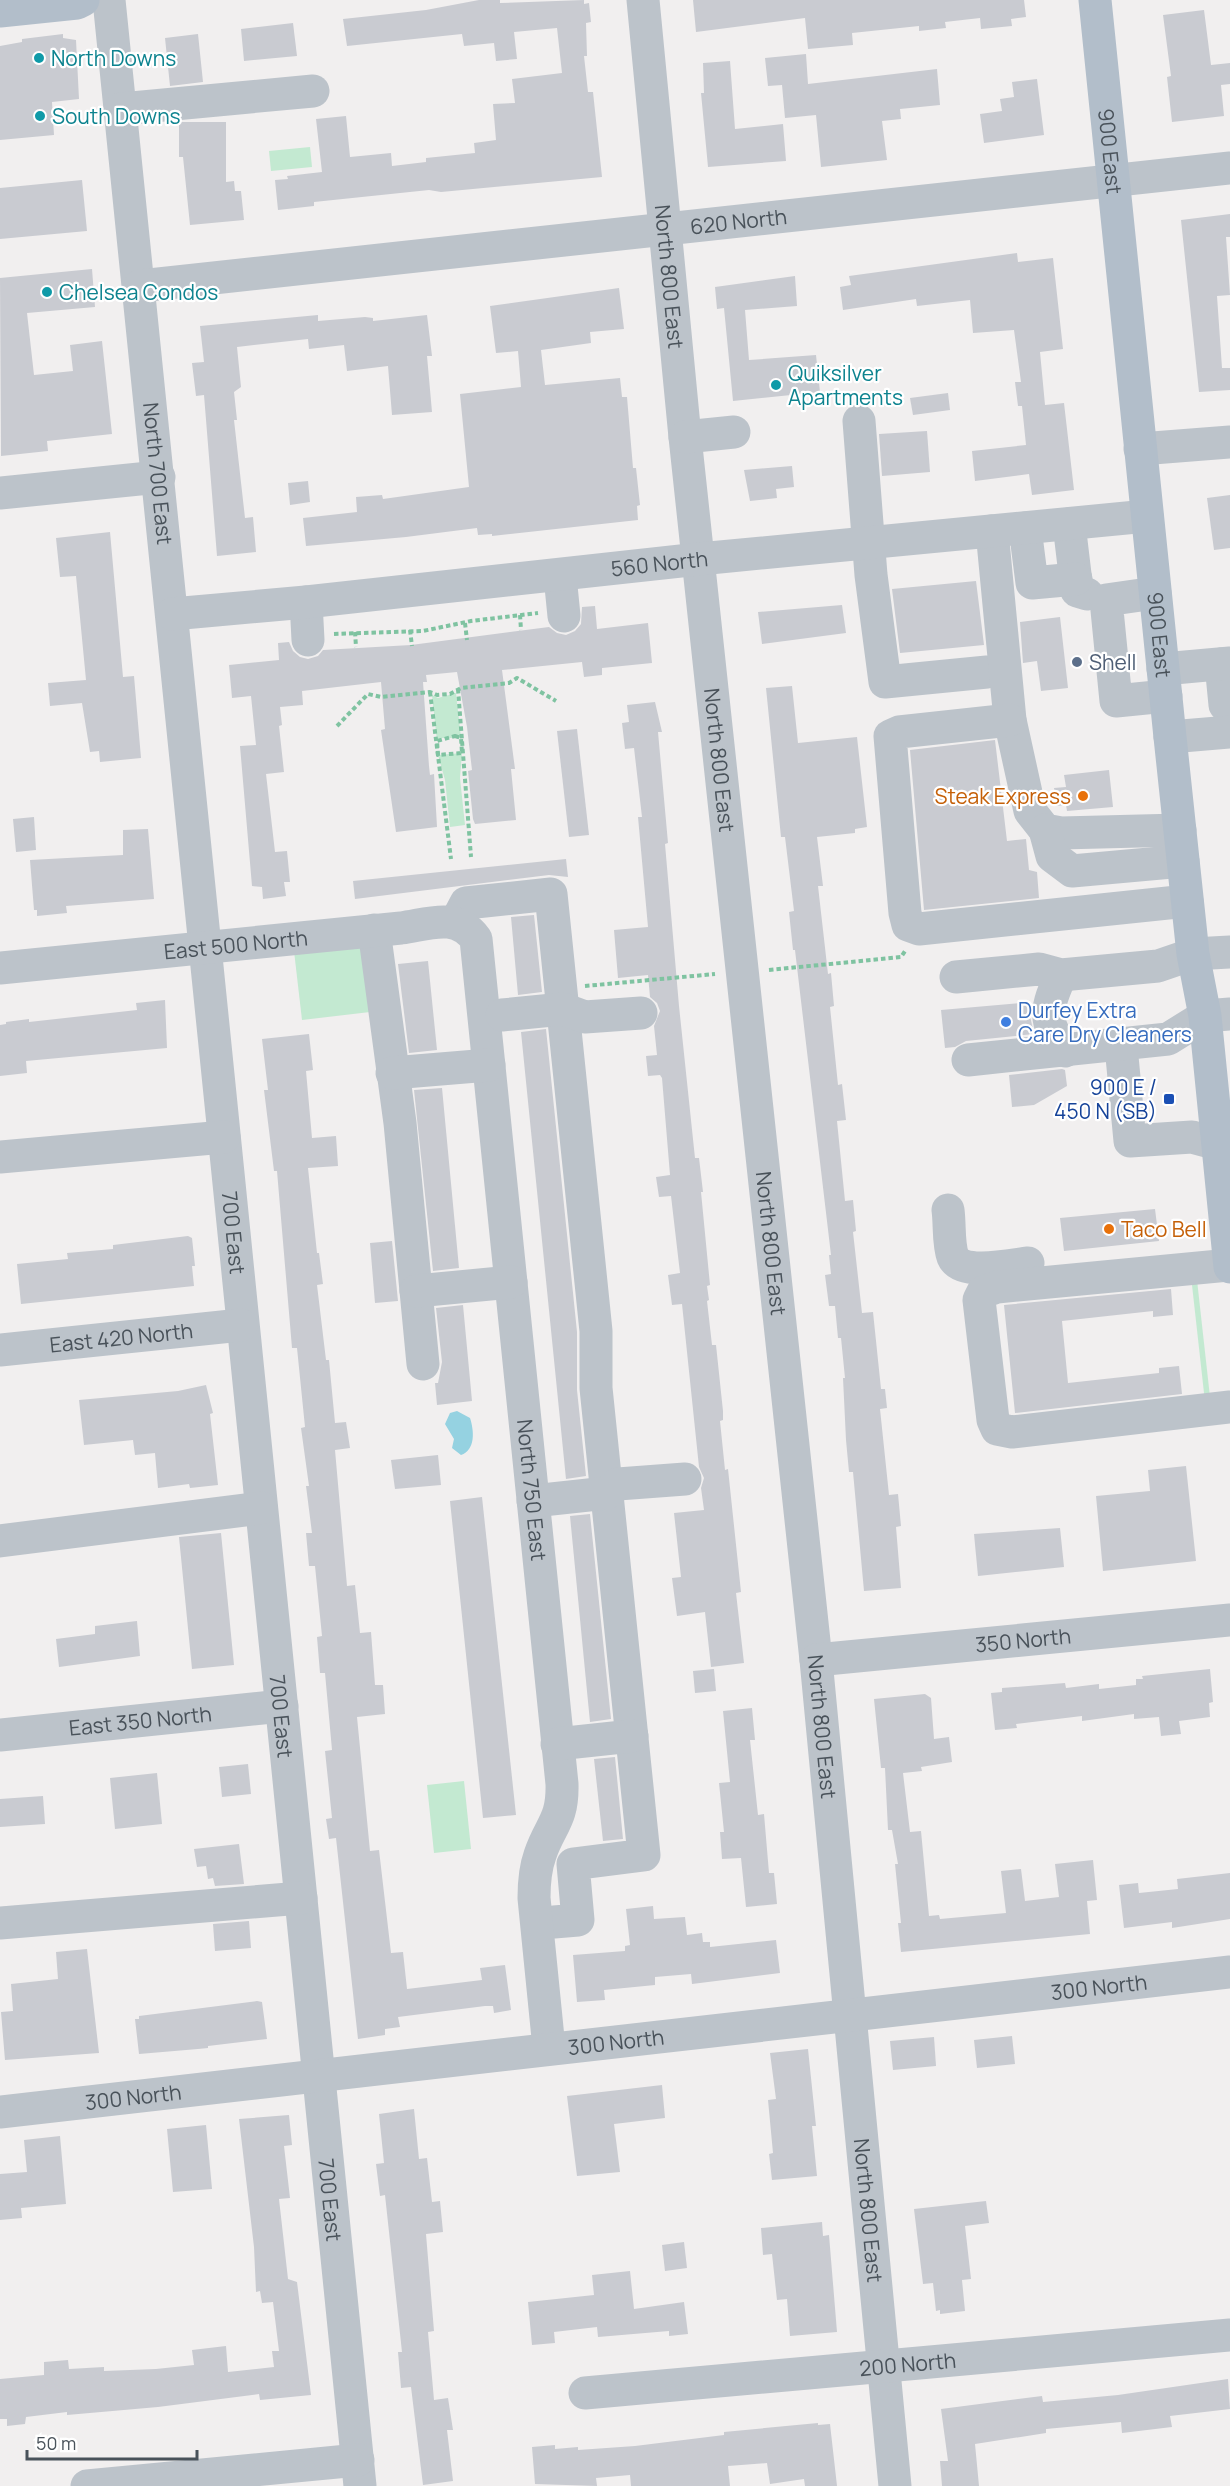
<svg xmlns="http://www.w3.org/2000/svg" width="1230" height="2486" font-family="Manrope,sans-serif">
<rect width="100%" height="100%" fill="#f1efef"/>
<g fill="#c3e9d1">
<polygon points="310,147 312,167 271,171 269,151"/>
<polygon points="456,693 461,738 442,738 437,741 432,695 438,698"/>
<polygon points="462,753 460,778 465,825 450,827 445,780 438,755"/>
<polygon points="362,943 370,1012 302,1020 294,951"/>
<polygon points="1191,1276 1197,1280 1210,1397 1205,1402"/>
<polygon points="464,1781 471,1849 434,1853 427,1785"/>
</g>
<path fill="#95d2e1" d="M 457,1411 L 470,1418 C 474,1430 476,1450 461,1455 L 452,1448 L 454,1439 L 445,1424 L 450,1413 Z"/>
<g fill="#c9cbd1">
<polygon points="479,0 500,0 500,3 584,0 584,4 589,3 591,22 586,23 587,56 584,56 588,92 593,92 602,177 441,192 429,190 314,202 314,206 278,210 275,180 288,179 287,176 322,172 316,119 346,116 350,157 391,153 392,166 426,162 426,158 475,153 474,143 496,140 493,104 515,103 512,79 562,73 557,28 514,32 517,59 496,61 494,43 464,46 462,34 347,46 343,19 426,10"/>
<polygon points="693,0 1024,0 1026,17 1011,19 1012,26 981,29 980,18 945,22 946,28 919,31 919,26 852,33 853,45 808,49 805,18 696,32"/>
<polygon points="1204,10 1211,65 1230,63 1230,84 1221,85 1224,116 1172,122 1167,77 1171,76 1163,15"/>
<polygon points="293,23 297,56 244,61 241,29"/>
<polygon points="63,34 63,38 76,40 79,99 52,102 54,135 0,140 0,46 22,42 22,39"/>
<polygon points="198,34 203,82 170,86 165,38"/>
<polygon points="806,54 808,84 937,69 940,105 900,109 901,119 882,121 887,160 821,167 816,115 785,118 782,85 768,86 765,58"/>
<polygon points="730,61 735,129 783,124 786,161 708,167 701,93 704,93 703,63"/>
<polygon points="1037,79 1044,135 984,143 980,114 1002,111 1000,99 1014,97 1012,82"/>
<polygon points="179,122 226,122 226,182 234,181 235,191 241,191 244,220 190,225 183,157 179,157"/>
<polygon points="82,180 87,231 0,239 0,188"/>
<polygon points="1230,214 1230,237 1226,237 1230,295 1217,296 1222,368 1230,368 1230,390 1199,392 1181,220"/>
<polygon points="1017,253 1018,262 1053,258 1063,349 1040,352 1045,405 1064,403 1074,490 1032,495 1029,474 975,481 972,451 1026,445 1022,406 1018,406 1015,382 1021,382 1014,330 973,333 970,300 917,306 916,299 843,310 840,287 851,285 849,276"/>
<polygon points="92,269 95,307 27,313 34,375 73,371 70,345 102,341 112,434 47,441 48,451 1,456 0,278"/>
<polygon points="795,276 797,306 745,310 749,360 816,355 820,392 733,401 724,308 717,309 715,287"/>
<polygon points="619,288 624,329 590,332 591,343 541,350 545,385 620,378 622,397 627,397 633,468 636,468 640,505 637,506 638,520 492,536 492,534 478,535 477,528 406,537 306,546 303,518 357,512 356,497 382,495 383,499 469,487 460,394 521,387 518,351 496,353 490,306"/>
<polygon points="318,315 318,321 365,317 373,318 373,321 427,315 432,356 427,356 432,412 392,415 388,366 347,371 344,345 309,349 308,339 237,347 241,387 234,392 237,420 234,420 245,518 253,517 256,552 217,556 204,395 196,396 192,363 204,362 200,326"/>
<polygon points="948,393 950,410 913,415 910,398"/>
<polygon points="927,431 930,472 882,476 879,434"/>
<polygon points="792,466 794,487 776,489 777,498 750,501 744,470"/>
<polygon points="308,481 310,502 290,505 288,483"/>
<polygon points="1230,495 1230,548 1214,550 1207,498"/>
<polygon points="110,532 123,677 134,676 141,758 100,762 99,751 90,752 82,703 50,706 48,683 86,680 76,576 60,577 56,538"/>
<polygon points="976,581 984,645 900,653 892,589"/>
<polygon points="842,605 846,633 762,644 758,612"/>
<polygon points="595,606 597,629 648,623 652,663 602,668 602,675 584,677 582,662 502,670 515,769 511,769 516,820 475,824 473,819 468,771 472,770 467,727 457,672 426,675 427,682 423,682 429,766 430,775 434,774 437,827 396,832 381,730 385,729 381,682 302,691 303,705 280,707 282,725 279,726 284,772 266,774 275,852 287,851 290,882 284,882 286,896 263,899 262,887 252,886 240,746 256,745 251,696 232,698 229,665 279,660 278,643 289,642 293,651 300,657 308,659 318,656 323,650 411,645 549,627 557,633 566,635 575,631 581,624 582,607"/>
<polygon points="1060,617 1068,688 1041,691 1037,661 1023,663 1020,622"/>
<polygon points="792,686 798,743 857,737 867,827 855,829 855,833 817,837 823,886 818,886 828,974 831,973 834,1006 830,1007 838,1085 842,1084 846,1120 837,1121 845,1201 853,1200 856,1231 853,1232 862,1313 873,1312 881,1389 885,1389 887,1408 880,1409 889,1495 898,1494 901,1526 896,1527 901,1588 864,1591 853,1472 849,1472 846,1440 843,1378 845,1378 841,1338 838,1338 835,1306 829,1306 825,1275 831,1274 829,1255 831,1255 795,950 793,950 789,912 794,911 785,837 781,837 766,688"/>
<polygon points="655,702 662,732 658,732 668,843 665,844 679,1006 695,1158 699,1158 703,1192 701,1192 710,1285 707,1286 709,1300 707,1301 712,1345 716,1345 723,1411 723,1420 720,1421 725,1470 728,1469 741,1592 736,1593 744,1663 711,1667 705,1612 677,1616 672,1578 681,1577 674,1513 704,1510 701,1488 704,1478 699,1467 682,1304 672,1305 668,1275 680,1273 671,1196 659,1197 656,1177 670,1175 662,1078 660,1075 648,1076 646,1056 657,1055 654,1026 660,1011 657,1003 650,997 648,975 618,978 614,930 648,927 638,817 642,817 634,748 625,749 622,723 629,722 627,705"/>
<polygon points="577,729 589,835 569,837 557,731"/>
<polygon points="995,740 1007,841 1026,839 1029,870 1037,872 1039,898 924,910 910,750"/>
<polygon points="1109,770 1113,807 1067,811 1066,805 1056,806 1054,788 1066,787 1064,775"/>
<polygon points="34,817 36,850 16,852 13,819"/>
<polygon points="148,829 154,899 66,906 67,913 37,916 37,910 34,910 30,860 123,855 123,830"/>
<polygon points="566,859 568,877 549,875 355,899 353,881"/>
<polygon points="534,915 542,992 518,995 511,917"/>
<polygon points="428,961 437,1050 409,1053 398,964"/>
<polygon points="165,1000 167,1048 26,1061 27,1073 0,1076 0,1025 6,1024 6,1022 29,1019 29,1022 137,1010 136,1003"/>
<polygon points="1031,1002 1030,1016 1034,1034 966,1041 955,1047 945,1048 941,1010"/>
<polygon points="546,1029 577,1332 577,1390 586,1476 566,1479 521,1032"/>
<polygon points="309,1034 313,1070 306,1071 312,1138 336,1136 338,1166 308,1168 317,1253 319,1253 323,1284 317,1285 326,1360 329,1360 335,1423 346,1422 350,1448 335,1450 347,1586 355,1585 360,1633 371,1632 375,1685 383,1685 385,1714 357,1717 370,1851 379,1850 391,1953 403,1952 407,1989 482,1980 480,1968 505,1965 511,2010 494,2013 493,2006 485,2006 398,2017 400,2027 385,2029 385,2035 358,2039 336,1838 329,1839 326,1819 332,1818 325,1751 332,1750 325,1673 320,1673 317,1637 322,1636 315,1566 309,1566 306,1533 312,1533 306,1486 309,1486 301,1428 305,1427 297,1348 292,1348 277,1171 274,1171 264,1090 268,1090 262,1039"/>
<polygon points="1062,1069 1065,1070 1067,1086 1034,1105 1012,1107 1009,1075"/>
<polygon points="442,1088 459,1268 433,1271 414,1090"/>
<polygon points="1155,1209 1159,1241 1064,1251 1060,1218"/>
<polygon points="188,1236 192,1238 195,1266 192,1266 194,1286 21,1304 17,1264 68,1259 67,1253 113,1249 113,1245"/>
<polygon points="392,1241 398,1301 375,1303 370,1243"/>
<polygon points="1171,1289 1173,1315 1153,1317 1153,1311 1062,1321 1068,1383 1159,1373 1159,1368 1179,1366 1182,1394 1015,1413 1004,1305"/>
<polygon points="463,1305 472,1401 437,1405 435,1383 438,1383 442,1362 436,1308"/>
<polygon points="206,1385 213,1413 210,1414 218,1485 190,1488 189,1484 158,1488 155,1453 135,1455 133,1440 84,1445 79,1400 178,1391"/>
<polygon points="438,1455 441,1485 395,1489 391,1460"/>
<polygon points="1186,1466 1196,1561 1103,1571 1096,1496 1150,1491 1148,1470"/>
<polygon points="482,1497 516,1815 483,1818 450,1501"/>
<polygon points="590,1514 611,1719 590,1722 570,1516"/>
<polygon points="1060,1528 1064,1567 978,1576 974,1534"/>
<polygon points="221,1533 234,1665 192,1669 179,1537"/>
<polygon points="137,1621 140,1656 59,1667 56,1639 95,1634 95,1626"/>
<polygon points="714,1669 716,1691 695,1693 693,1671"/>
<polygon points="1210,1669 1213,1702 1209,1703 1210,1717 1179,1721 1181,1734 1161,1736 1159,1717 1134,1719 1134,1714 1082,1721 1082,1716 1016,1724 1017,1728 995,1730 991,1693 1002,1692 1002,1688 1065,1683 1066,1688 1099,1684 1099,1689 1136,1685 1136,1679 1143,1679 1142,1676"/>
<polygon points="925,1694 931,1698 934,1739 949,1737 952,1762 921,1767 922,1771 903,1773 910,1832 921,1831 929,1916 939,1915 940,1919 1006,1913 1001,1871 1021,1869 1025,1901 1059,1897 1055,1864 1093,1860 1097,1900 1087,1901 1090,1934 901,1952 898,1923 901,1923 895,1864 898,1864 892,1830 888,1830 885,1768 881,1768 874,1699"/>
<polygon points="752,1708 755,1740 750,1740 758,1815 764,1814 769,1873 774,1873 777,1904 746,1907 741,1858 722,1859 720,1832 724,1832 719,1783 730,1782 723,1711"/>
<polygon points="615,1757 623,1839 603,1841 594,1759"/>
<polygon points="248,1764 251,1794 222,1797 219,1767"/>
<polygon points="157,1773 162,1824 115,1829 110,1778"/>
<polygon points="43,1796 45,1824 0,1827 0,1799"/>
<polygon points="239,1844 244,1884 215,1886 213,1878 208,1879 206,1866 197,1867 194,1849"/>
<polygon points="1230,1873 1230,1919 1172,1928 1172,1922 1124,1928 1119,1885 1138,1883 1139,1893 1178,1889 1177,1879"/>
<polygon points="653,1906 654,1919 685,1917 687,1935 702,1933 703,1942 710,1942 710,1947 776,1940 780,1973 692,1984 691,1974 655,1977 655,1985 604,1990 605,2000 577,2002 573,1955 625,1951 625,1946 630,1945 626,1909"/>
<polygon points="249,1921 251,1948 215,1951 213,1924"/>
<polygon points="87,1949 99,2053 5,2060 1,2012 13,2011 11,1984 58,1979 56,1952"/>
<polygon points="257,2001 262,2002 267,2039 208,2046 208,2048 198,2049 139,2054 135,2019 139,2019 139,2016"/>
<polygon points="1012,2036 1015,2064 977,2068 974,2040"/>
<polygon points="934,2037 936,2066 893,2070 890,2041"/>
<polygon points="808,2049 816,2126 812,2126 817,2176 772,2180 769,2154 773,2153 768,2100 776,2099 770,2053"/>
<polygon points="662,2085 665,2118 614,2124 620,2172 577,2176 567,2096"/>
<polygon points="414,2109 419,2159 427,2158 432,2202 440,2201 443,2232 426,2234 434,2331 428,2332 434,2400 448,2398 453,2430 447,2430 453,2481 423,2485 411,2387 401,2388 398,2352 402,2352 385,2195 380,2196 376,2164 384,2163 379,2114"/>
<polygon points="289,2115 292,2145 284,2146 290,2198 279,2199 288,2279 297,2282 311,2395 260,2400 259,2394 158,2407 67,2415 67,2412 26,2417 25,2424 7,2426 7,2419 0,2419 0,2379 44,2375 44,2362 68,2360 69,2369 104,2367 104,2371 156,2369 194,2365 192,2350 226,2346 228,2372 274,2367 272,2351 279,2351 273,2302 262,2303 260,2291 256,2292 254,2247 239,2119"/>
<polygon points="206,2125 212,2189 173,2192 167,2129"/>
<polygon points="60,2136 66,2204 21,2208 22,2218 0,2220 0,2174 27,2172 24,2140"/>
<polygon points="986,2201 989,2223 965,2226 971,2279 962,2280 965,2311 940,2314 940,2310 936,2311 933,2283 923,2284 914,2209"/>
<polygon points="822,2222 823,2236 829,2235 837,2332 790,2336 787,2299 777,2300 772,2254 763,2255 761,2228"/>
<polygon points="684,2242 687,2268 665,2271 662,2245"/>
<polygon points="630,2271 634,2309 684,2302 688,2334 669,2336 669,2331 598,2337 597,2327 554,2332 555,2343 532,2345 528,2302 594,2295 592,2275"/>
<polygon points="1228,2379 1230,2409 1170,2416 1172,2427 1122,2433 1121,2422 1046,2429 1046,2433 975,2444 979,2486 942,2486 940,2461 948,2461 941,2409 1042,2396 1043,2402 1118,2395"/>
<polygon points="818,2423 818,2425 830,2424 837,2486 805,2486 804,2479 770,2484 767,2463 728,2466 730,2486 631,2486 630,2475 596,2478 597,2486 535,2484 532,2447 555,2445 555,2449 578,2447 578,2450 635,2446 724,2435 724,2432"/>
</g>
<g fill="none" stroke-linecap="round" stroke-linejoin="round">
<g stroke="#7fc3a1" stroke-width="4" stroke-dasharray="4.5 3" stroke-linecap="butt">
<polyline points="520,615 521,630"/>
<polyline points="465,623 467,640"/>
<polyline points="410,630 412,646"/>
<polyline points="355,632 356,647"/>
<polyline points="334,634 423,631 471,621 538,613"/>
<polyline points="458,689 471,857"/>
<polyline points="430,692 451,859"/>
<polyline points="337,726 368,694 381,697 430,692 437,695 450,694 461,688 509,683 517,678 556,701"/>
<polygon points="455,736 461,738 462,753 438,755 437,741"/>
<polyline points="769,970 901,957 905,951"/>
<polyline points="585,986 715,974"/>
</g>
<g stroke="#bcc3ca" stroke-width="33">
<path id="s1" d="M 109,0 C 197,828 273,1658 360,2486"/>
<path id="s2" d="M 643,0 L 685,437 L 816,1660 L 895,2486"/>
<polyline points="121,109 313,91"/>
<path id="s3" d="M 140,286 L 1230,168"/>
<polyline points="859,421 871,575 885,682 987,672"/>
<polyline points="685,437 734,432"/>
<polyline points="1140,449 1230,442"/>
<polyline points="0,493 159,477"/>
<polyline points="1069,524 1077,591 1087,594"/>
<polyline points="1025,528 1032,583 1076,579"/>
<polyline points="992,531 1010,720 1030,811 1045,830 1061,833 1180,830"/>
<polyline points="560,576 564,616"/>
<polyline points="1155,593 1106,600 1116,701 1166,696"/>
<polyline points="306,602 308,640"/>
<path id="s4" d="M 172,614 L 306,602 L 699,559 L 1147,516"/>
<polyline points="1221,664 1225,705 1230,705"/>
<polyline points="1163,669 1230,663"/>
<polyline points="1010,720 899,732 890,736 905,913 908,925 919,929 1187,901"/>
<polyline points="1170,737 1230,732"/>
<polyline points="1045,830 1052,856 1072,871 1183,861"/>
<polyline points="456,922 466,903 551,894 596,1331 596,1388 644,1855 573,1864 578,1920 554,1922"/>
<polyline points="374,930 400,1123 423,1364"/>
<path id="s5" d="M 0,968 L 401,928 C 430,924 456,912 476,939 L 562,1784 C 563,1821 550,1825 540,1855 C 535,1869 534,1883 534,1898 L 549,2048"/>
<path d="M 1061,975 C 1046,1008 1042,1021 1065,1051"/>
<polyline points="956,977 1039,969 1061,975 1158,966 1193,954 1230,952"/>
<polyline points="502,1015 563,1009 585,1017 641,1013"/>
<polyline points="1121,1046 1130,1141 1192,1137 1218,1144 1230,1143"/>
<polyline points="968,1060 1168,1039 1205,1016 1230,1014"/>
<polyline points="392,1073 489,1065"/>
<polyline points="0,1157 224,1137"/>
<path d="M 948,1210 C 950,1224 948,1244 953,1257 C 961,1276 1011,1265 1028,1263"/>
<polyline points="1230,1265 997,1287 983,1292 979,1300 993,1420 997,1429 1012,1432 1230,1407"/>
<polyline points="416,1291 511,1282"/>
<path id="s6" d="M 0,1350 L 241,1325"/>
<polyline points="533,1501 607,1493 618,1484 685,1479"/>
<polyline points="0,1541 261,1508"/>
<path id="s7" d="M 816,1660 L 1230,1620"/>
<path id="s8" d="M 0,1735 L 282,1706"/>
<polyline points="557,1744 632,1736"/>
<polyline points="0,1923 301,1898"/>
<path id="s9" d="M 0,2112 L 1230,1972"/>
<path id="s10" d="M 585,2393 L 1230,2335"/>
<polyline points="87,2486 358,2460"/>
</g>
<g stroke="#b2beca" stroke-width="33">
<path id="s11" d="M 1095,0 L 1170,737 L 1193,954 L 1205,1016 L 1230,1267"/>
<polyline points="0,11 77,3 83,0"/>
</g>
</g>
<g fill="#0f9aa8" stroke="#fff" stroke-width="2">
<circle cx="39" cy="58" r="6"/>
<circle cx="40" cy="116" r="6"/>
<circle cx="47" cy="292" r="6"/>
<circle cx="776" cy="385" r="6"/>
</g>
<circle fill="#5c6f8a" stroke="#fff" stroke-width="2" cx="1077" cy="662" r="6"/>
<g fill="#e8710a" stroke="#fff" stroke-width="2">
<circle cx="1083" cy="796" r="6"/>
<circle cx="1109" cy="1229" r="6"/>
</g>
<circle fill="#3f7fe0" stroke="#fff" stroke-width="2" cx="1006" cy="1022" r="6"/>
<rect fill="#1a4fb4" stroke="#fff" stroke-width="2" x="1163" y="1093" width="12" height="12" rx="3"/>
<g text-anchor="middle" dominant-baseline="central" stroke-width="4.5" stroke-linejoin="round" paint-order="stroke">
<g font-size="21" fill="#0d838f" stroke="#fff" text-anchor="start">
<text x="51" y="58">North Downs</text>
<text x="52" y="116">South Downs</text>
<text x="59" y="292">Chelsea Condos</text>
<text x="788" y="373">Quiksilver<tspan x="788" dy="24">Apartments</tspan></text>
</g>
<g font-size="21" fill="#49525a" stroke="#fff">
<text stroke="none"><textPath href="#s11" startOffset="152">900 East</textPath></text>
<text stroke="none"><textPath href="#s3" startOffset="602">620 North</textPath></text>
<text stroke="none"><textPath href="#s2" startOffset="278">North 800 East</textPath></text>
<text stroke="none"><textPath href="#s1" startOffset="476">North 700 East</textPath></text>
<text stroke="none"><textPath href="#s4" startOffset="490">560 North</textPath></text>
<text stroke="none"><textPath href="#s11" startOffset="638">900 East</textPath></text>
<text stroke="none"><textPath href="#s2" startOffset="764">North 800 East</textPath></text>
<text stroke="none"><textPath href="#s5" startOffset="237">East 500 North</textPath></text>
<text stroke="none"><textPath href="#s1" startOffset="1239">700 East</textPath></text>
<text stroke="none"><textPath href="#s2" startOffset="1250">North 800 East</textPath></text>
<text stroke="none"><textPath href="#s6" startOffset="122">East 420 North</textPath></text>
<text stroke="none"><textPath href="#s5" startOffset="1038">North 750 East</textPath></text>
<text stroke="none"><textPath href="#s7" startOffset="208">350 North</textPath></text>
<text stroke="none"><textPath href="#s1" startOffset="1725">700 East</textPath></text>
<text stroke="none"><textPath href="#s8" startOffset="141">East 350 North</textPath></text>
<text stroke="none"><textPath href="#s2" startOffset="1736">North 800 East</textPath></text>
<text stroke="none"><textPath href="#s9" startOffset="1106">300 North</textPath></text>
<text stroke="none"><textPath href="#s9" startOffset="620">300 North</textPath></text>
<text stroke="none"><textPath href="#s9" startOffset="134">300 North</textPath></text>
<text stroke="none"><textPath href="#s1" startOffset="2211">700 East</textPath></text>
<text stroke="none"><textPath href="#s2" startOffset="2222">North 800 East</textPath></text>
<text stroke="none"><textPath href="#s10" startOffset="324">200 North</textPath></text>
</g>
<g font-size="21" fill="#4e5e75" stroke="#fff" text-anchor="start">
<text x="1089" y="662">Shell</text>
</g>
<g font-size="21" fill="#c56008" stroke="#fff" text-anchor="end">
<text x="1071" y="796">Steak Express</text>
<text x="1121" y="1229" text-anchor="start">Taco Bell</text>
</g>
<g font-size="21" fill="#366cbe" stroke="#fff" text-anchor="start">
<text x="1018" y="1010">Durfey Extra<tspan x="1018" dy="24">Care Dry Cleaners</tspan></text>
</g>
<g font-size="21" fill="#164399" stroke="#fff" text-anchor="end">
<text x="1157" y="1087">900 E /<tspan x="1157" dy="24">450 N (SB)</tspan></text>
</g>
</g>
<path d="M27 2450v9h170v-9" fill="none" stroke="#49525a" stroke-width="3"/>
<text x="36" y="2450" font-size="18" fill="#49525a" stroke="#ffffff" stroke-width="4.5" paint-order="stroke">50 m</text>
</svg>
